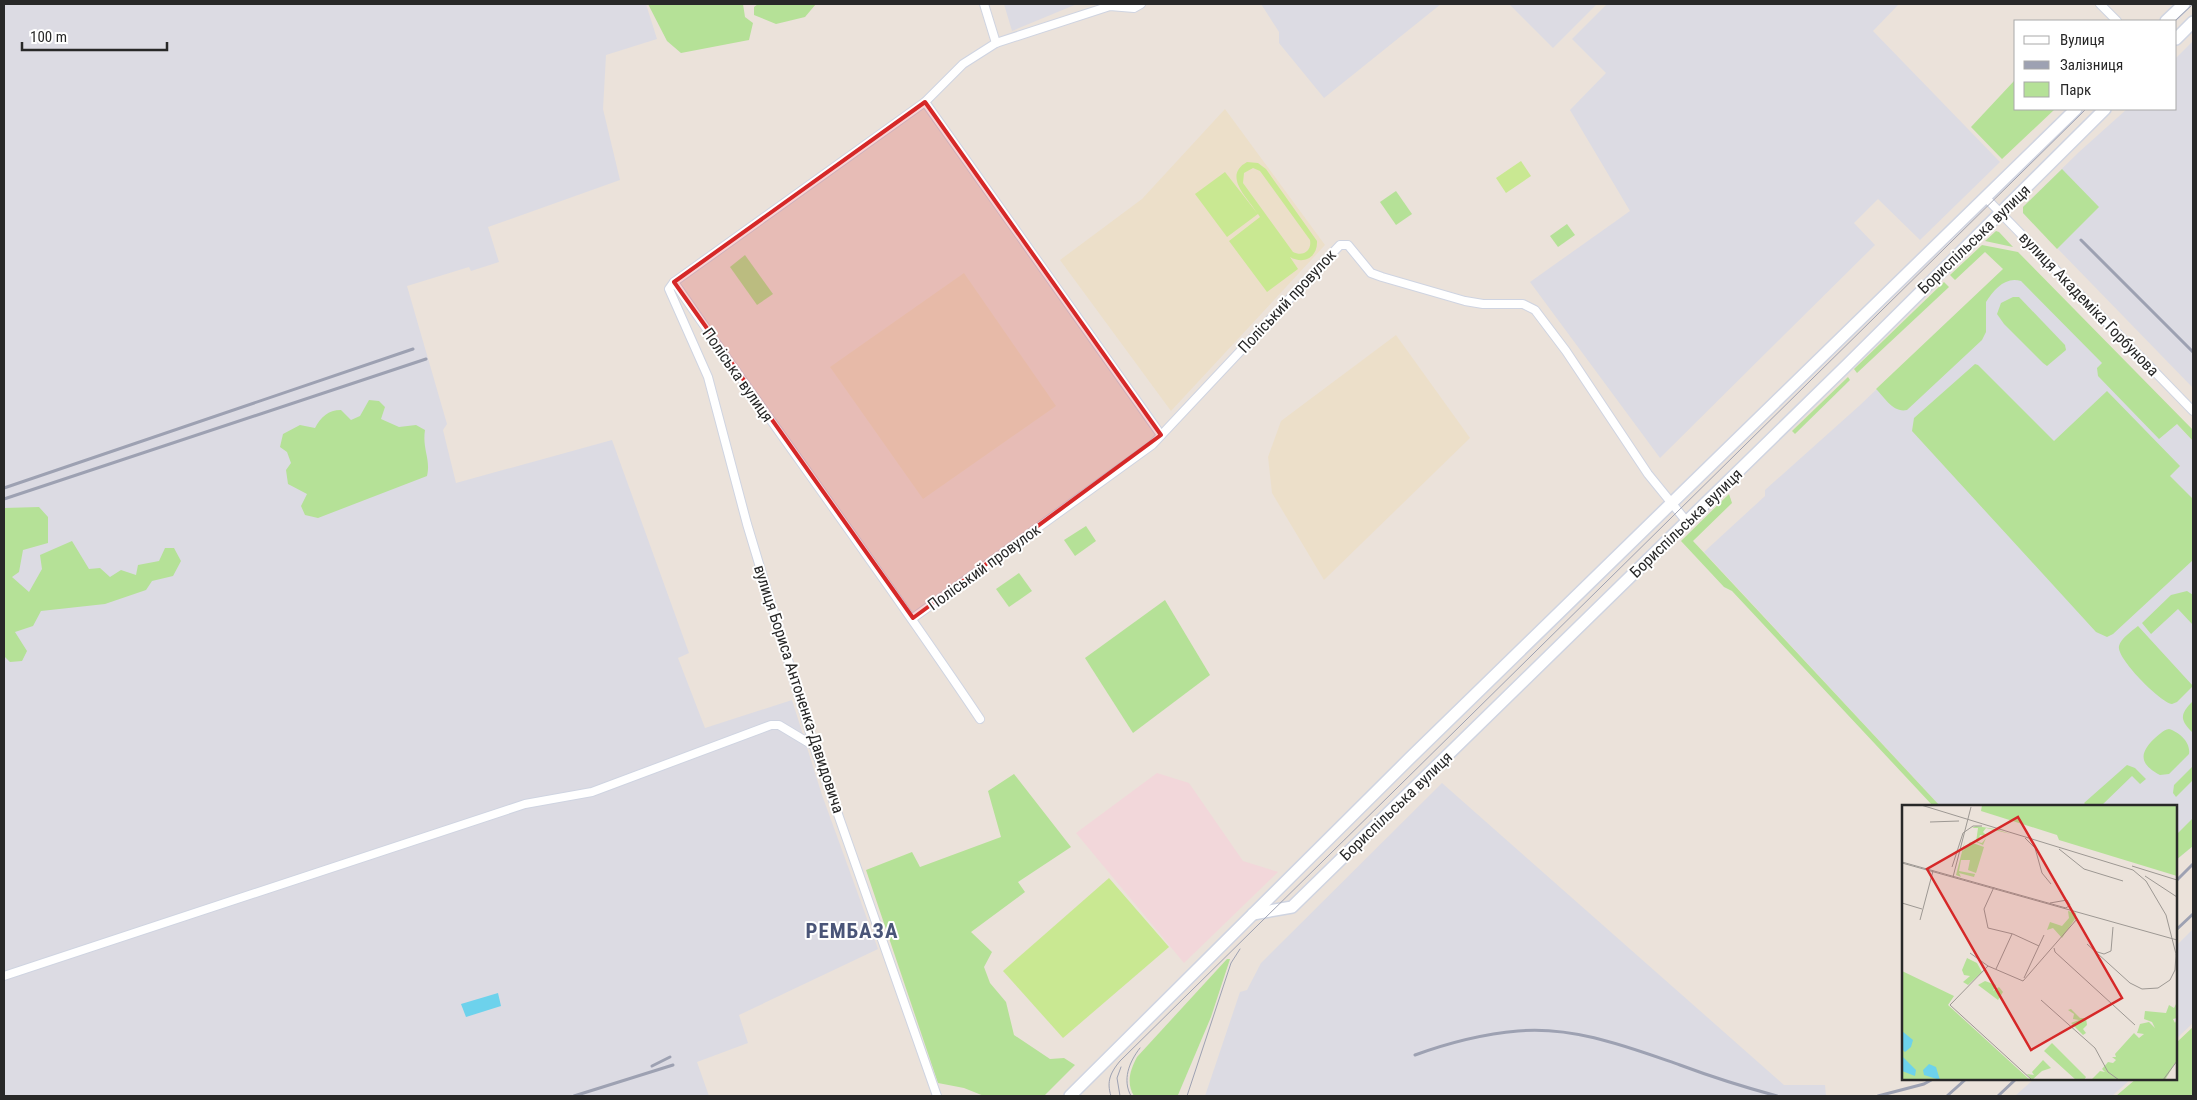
<svg xmlns="http://www.w3.org/2000/svg" width="2197" height="1100" font-family="'Roboto Condensed',sans-serif">
<rect width="100%" height="100%" fill="#ebe2da"/>
<g fill="#dcdbe3">
<polygon points="4,4 646,4 657,39 606,55 603,109 620,180 488,227 499,262 496,263 471,271 469,267 407,286 447,424 443,430 456,483 612,440 689,653 678,658 705,728 792,700 822,795 878,949 739,1015 748,1043 697,1062 709,1096 4,1096"/>
<polygon points="1004,4 1077,4 1012,31"/>
<polygon points="1261,4 1441,4 1324,98 1279,43 1279,32"/>
<polygon points="1509,4 1597,4 1553,48"/>
<polygon points="1607,4 1899,4 1873,31 2000,162 1920,240 1878,199 1854,223 1875,245 1660,458 1530,282 1630,211 1570,110 1606,73 1572,39"/>
<polygon points="2193,41 2193,388 2023,213 2023,207 2079,152 2127,109 2176,109 2176,58"/>
<polygon points="2019,260 2193,441 2193,846 2176,860 2176,806 1940,806 1704,552 1765,496 1765,490 1859,406 2012,261"/>
<polygon points="1442,783 1784,1085 1825,1085 1826,1096 1205,1096 1240,992 1247,990 1261,963"/>
<polygon points="2193,929 2193,1023 2176,1039 2176,946"/>
<polygon points="2034,1079 2131,1079 2112,1096 2015,1096"/>
</g>
<g fill="#ecdfc9">
<polygon points="1225,109 1325,245 1171,411 1060,260 1142,199"/>
<polygon points="964,273 1056,406 923,499 830,367"/>
<polygon points="1396,335 1470,438 1324,580 1272,493 1268,457 1281,421"/>
</g>
<polygon fill="#f2d7da" points="1157,773 1189,783 1243,861 1278,872 1184,963 1076,833"/>
<g fill="#b5e197">
<polygon points="648,4 743,4 745,17 753,23 749,40 681,53 667,41"/>
<polygon points="758,4 816,4 805,17 776,24 754,15 754,7"/>
<polygon points="2014,81 2016,109 2055,109 2002,159 1971,127"/>
<polygon points="2062,169 2099,207 2057,249 2023,213 2023,207"/>
<polygon points="1396,191 1412,214 1396,225 1380,202"/>
<polygon points="1567,224 1575,235 1558,247 1550,236"/>
<polygon points="1996,231 1999,232 2013,247 1985,241"/>
<path d="M 1982,245 L 2018,252 L 2193,430 L 2193,441 L 2177,424 L 2159,439 L 2098,376 L 2097,368 L 2102,363 L 2021,281 C 2006,276 1994,289 1986,302 L 1986,332 L 1982,340 L 1907,410 C 1893,413 1885,398 1876,389 L 2003,269 L 1985,252 L 1955,280 L 1950,275 Z"/>
<polygon points="745,255 773,294 757,305 730,267"/>
<polygon points="1944,282 1949,287 1857,373 1854,369"/>
<polygon points="2013,297 2019,297 2065,345 2066,350 2047,366 2043,363 2004,324 1997,314 2001,303"/>
<polygon points="1975,364 1978,365 2054,441 2107,391 2180,466 2170,476 2193,499 2193,560 2113,634 2107,637 2096,632 1912,431 1914,418"/>
<polygon points="1848,377 1850,380 1795,434 1792,431"/>
<path d="M 369,400 L 379,401 L 385,407 L 381,419 L 399,427 L 416,425 L 425,430 C 422,449 431,459 427,476 L 318,518 L 305,515 L 301,506 L 307,494 L 288,484 L 286,470 L 291,463 L 287,452 L 280,447 L 283,434 L 300,425 L 315,428 C 321,417 328,410 341,410 L 351,420 L 360,416 Z"/>
<polygon points="1729,494 1732,503 1693,541 1940,806 1933,806 1732,591 1724,587 1681,541"/>
<polygon points="39,507 48,517 48,543 23,550 19,572 12,577 29,592 42,569 40,555 72,541 89,569 100,568 110,577 121,570 136,575 138,565 159,561 165,548 174,548 181,561 173,576 152,581 146,590 105,604 41,611 33,626 15,632 27,651 22,661 10,662 4,656 4,508"/>
<polygon points="1086,526 1096,541 1075,556 1064,540"/>
<polygon points="1019,573 1032,591 1009,607 996,589"/>
<polygon points="2187,591 2193,595 2193,625 2178,609 2151,634 2142,623 2171,595"/>
<polygon points="1165,600 1210,675 1133,733 1085,658"/>
<path d="M 2138,626 L 2193,686 L 2177,702 L 2172,704 C 2160,702 2116,658 2119,646 C 2121,638 2132,631 2138,626 Z"/>
<path d="M 2193,701 L 2193,733 C 2180,720 2179,715 2193,701 Z"/>
<path d="M 2169,729 C 2179,732 2191,742 2189,754 L 2169,774 L 2160,775 C 2139,764 2139,753 2155,738 C 2160,734 2163,730 2169,729 Z"/>
<polygon points="2127,765 2135,768 2146,779 2140,784 2132,776 2101,806 2087,806 2084,803"/>
<polygon points="2193,766 2193,780 2176,797 2173,793 2174,785"/>
<polygon points="1014,774 1071,847 1018,882 1025,892 971,932 992,952 984,967 990,983 1006,1002 1014,1035 1050,1059 1064,1058 1075,1065 1044,1096 984,1096 964,1088 938,1083 866,870 912,852 920,867 1001,837 988,791"/>
<polygon points="2193,818 2193,846 2176,860 2176,835"/>
<path d="M 1227,959 L 1230,959 L 1211,1017 L 1178,1095 L 1134,1096 C 1126,1083 1130,1070 1137,1057 Z"/>
<polygon points="2193,1027 2193,1096 2116,1096 2136,1079 2176,1079 2176,1043"/>
</g>
<g fill="#c9e892" fill-rule="evenodd">
<polygon points="1521,161 1531,176 1506,193 1496,178"/>
<path d="M 1247,162 L 1258,163 L 1266,169 L 1317,241 C 1318,257 1304,265 1290,257 L 1298,269 L 1267,292 L 1229,241 L 1260,217 L 1258,214 L 1227,237 L 1195,194 L 1225,172 L 1257,213 C 1248,198 1222,176 1247,162 ZM 1253,168 L 1260,171 L 1310,240 C 1312,251 1303,257 1293,252 L 1243,183 L 1244,173 Z"/>
<polygon points="1109,878 1169,947 1063,1038 1003,971"/>
</g>
<polygon fill="#6dd2ec" points="498,993 501,1006 466,1017 461,1004"/>
<g fill="none" stroke-linecap="round" stroke-linejoin="round">
<g stroke="#cfd4e1" stroke-width="10">
<g id="street">
<polyline points="984,4 996,43"/>
<polyline points="2100,4 2117,21"/>
<polyline points="925,102 1161,435"/>
<polyline points="1985,197 2193,411"/>
<path d="M 674,282 C 775,429 881,571 980,719"/>
<polyline points="913,618 1152,445 1340,245 1348,245 1371,273 1382,277 1465,301 1483,304 1523,304 1535,310 1566,351 1648,474 1687,522"/>
<polyline points="4,976 525,804 592,792 771,725 779,725 814,746"/>
<polyline points="937,1096 814,746 747,524 708,377 669,289 674,282 925,102 963,64 996,43 1110,6 1134,8 1141,4"/>
</g>
</g>
<g stroke="#cfd4e1" stroke-width="14">
<g id="secondary">
<polyline points="2166,21 2184,4"/>
<polyline points="2176,39 2193,22"/>
<polyline points="1253,914 1292,907 1846,366 2105,109"/>
<polyline points="1070,1096 1409,759 2076,109"/>
</g>
</g>
<use href="#street" stroke="#fff" stroke-width="8"/>
<use href="#secondary" stroke="#fff" stroke-width="11"/>
<g stroke="#9da1b2" stroke-width="1">
<polyline points="2175,21 2193,4"/>
<path d="M 1111,1096 C 1106,1081 1111,1072 1120,1061 L 2086,109"/>
<polyline points="1120,1096 1117,1078 1121,1067"/>
<path d="M 1131,1096 C 1122,1080 1129,1062 1140,1048"/>
<polyline points="1187,1096 1231,963 1240,949"/>
</g>
<g stroke="#9da1b2" stroke-width="3">
<polyline points="2081,240 2193,352"/>
<polyline points="4,488 413,349"/>
<polyline points="4,499 426,359"/>
<polyline points="2176,881 2193,864"/>
<polyline points="2176,930 2193,914"/>
<path d="M 1415,1055 C 1448,1043 1483,1034 1518,1031 C 1574,1026 1628,1047 1680,1065 C 1712,1077 1744,1087 1777,1096"/>
<polyline points="652,1066 670,1057"/>
<polyline points="574,1096 673,1065"/>
<polyline points="1878,1096 1924,1084 1933,1079"/>
<polyline points="1947,1096 1966,1079"/>
<polyline points="1998,1096 2016,1079"/>
</g>
</g>
<path fill="#d62828" fill-opacity="0.2" stroke="#d62828" stroke-width="4" stroke-linejoin="round" d="M 925,102 L 1161,435 L 913,618 L 674,282 Z"/>
<g text-anchor="middle" dominant-baseline="central" stroke-width="4" stroke-linejoin="round" paint-order="stroke">
<g font-size="16" fill="#282828" stroke="#fff">
<text transform="translate(1974 239) rotate(-44)">Бориспільська вулиця</text>
<text transform="translate(1287 301) rotate(-47)">Поліський провулок</text>
<text transform="translate(2089 304) rotate(46)">вулиця Академіка Горбунова</text>
<text transform="translate(738 375) rotate(55)">Поліська вулиця</text>
<text transform="translate(1686 523) rotate(-44)">Бориспільська вулиця</text>
<text transform="translate(984 567) rotate(-36)">Поліський провулок</text>
<text transform="translate(799 689) rotate(72)">вулиця Бориса Антоненка-Давидовича</text>
<text transform="translate(1396 806) rotate(-44)">Бориспільська вулиця</text>
</g>
<g font-size="21" font-weight="bold" letter-spacing="1" fill="#4a5578" stroke="#fff">
<text x="852" y="931">РЕМБАЗА</text>
</g>
</g>
<g transform="translate(1902 805)">
<rect width="275" height="275" fill="#ebe2da"/>
<path d="M 80,0 L 275,0 L 275,71 L 157,35 L 155,30 L 79,6 ZM 74,21 L 93,24 L 109,29 L 84,23 L 81,27 L 85,31 L 78,30 L 76,37 L 80,38 L 84,33 L 81,40 L 74,37 L 76,23 L 70,23 ZM 63,35 L 61,46 L 68,37 L 82,42 L 74,68 L 66,65 L 68,55 L 59,55 L 57,66 L 73,69 L 72,72 L 57,68 L 59,72 L 54,70 ZM 166,106 L 174,108 L 173,114 L 160,133 L 151,123 L 145,125 L 148,117 L 160,121 L 167,113 ZM 65,153 L 75,158 L 80,167 L 66,180 L 61,177 L 68,171 L 62,170 L 60,165 ZM 0,166 L 52,191 L 46,200 L 128,275 L 0,275 ZM 83,176 L 94,180 L 91,186 L 97,182 L 101,187 L 96,195 L 76,180 ZM 275,197 L 275,213 L 271,214 L 273,218 L 275,214 L 275,255 L 263,275 L 189,275 L 198,266 L 203,267 L 200,264 L 206,257 L 211,258 L 214,255 L 210,252 L 214,252 L 213,249 L 232,228 L 237,233 L 242,229 L 235,228 L 238,219 L 247,217 L 253,223 L 250,217 L 242,214 L 243,206 L 264,208 L 267,200 L 272,203 ZM 169,204 L 178,213 L 184,213 L 185,220 L 181,224 L 184,228 L 181,230 L 169,218 L 177,215 L 171,214 L 172,209 L 166,205 ZM 150,238 L 184,272 L 182,275 L 174,275 L 142,246 ZM 141,255 L 149,263 L 140,266 L 130,275 L 125,269 L 132,270 L 130,267 Z" fill="#b5e197"/>
<path d="M 0,226 L 11,235 L 9,242 L 3,247 L 0,244 ZM 0,251 L 14,265 L 13,271 L 0,266 ZM 27,259 L 34,262 L 38,275 L 22,270 L 21,265 Z" fill="#6dd2ec"/>
<path fill="none" stroke="#9d9893" stroke-width="1" d="M 19,0 L 231,65 L 244,76 L 264,110 L 275,153M 28,17 L 57,16M 123,33 L 133,43 L 140,68 L 149,79M 157,44 L 182,64 L 221,76M 0,57 L 164,103 L 168,100 L 165,95 L 148,98M 0,58 L 275,135M 230,61 L 275,75M 50,62 L 61,28 L 71,21 L 80,21M 243,71 L 275,92M 51,72 L 69,2M 92,82 L 82,104 L 86,123 L 111,129 L 137,141M 0,98 L 20,104M 18,115 L 31,66M 185,139 L 228,178 L 240,184 L 256,183 L 268,175 L 273,165 L 274,149M 152,143 L 153,147 L 233,220M 192,146 L 202,149 L 209,146 L 211,122M 68,148 L 86,161 L 121,176M 86,161 L 48,200 L 130,275M 94,164 L 110,129M 122,173 L 142,130M 121,176 L 175,114M 139,195 L 193,243 L 206,267 L 217,275M 261,275 L 275,256"/>
<path fill="#d62828" fill-opacity="0.15" stroke="#d62828" stroke-width="2.5" d="M 116,12 L 220,193 L 129,245 L 25,64 Z"/>
<rect width="275" height="275" fill="none" stroke="#282828" stroke-width="2.5"/>
</g>
<rect width="2197" height="1100" fill="none" stroke="#282828" stroke-width="10"/>
<rect x="2014" y="20" width="162" height="90" fill="#ffffff" stroke="#a9a9a9"/>
<rect x="2024" y="36" width="25" height="8" fill="#ffffff" stroke="#a9a9a9"/>
<text x="2060" y="45" font-size="15" fill="#282828">Вулиця</text>
<rect x="2024" y="61" width="25" height="8" fill="#9da1b2" stroke="#a9a9a9"/>
<text x="2060" y="70" font-size="15" fill="#282828">Залізниця</text>
<rect x="2024" y="82" width="25" height="15" fill="#b5e197" stroke="#a9a9a9"/>
<text x="2060" y="95" font-size="15" fill="#282828">Парк</text>
<path d="M22 42v8h145v-8" fill="none" stroke="#282828" stroke-width="2.5"/>
<text x="30" y="42" font-size="15" fill="#282828" stroke="#ffffff" stroke-width="4" paint-order="stroke">100 m</text>
</svg>
